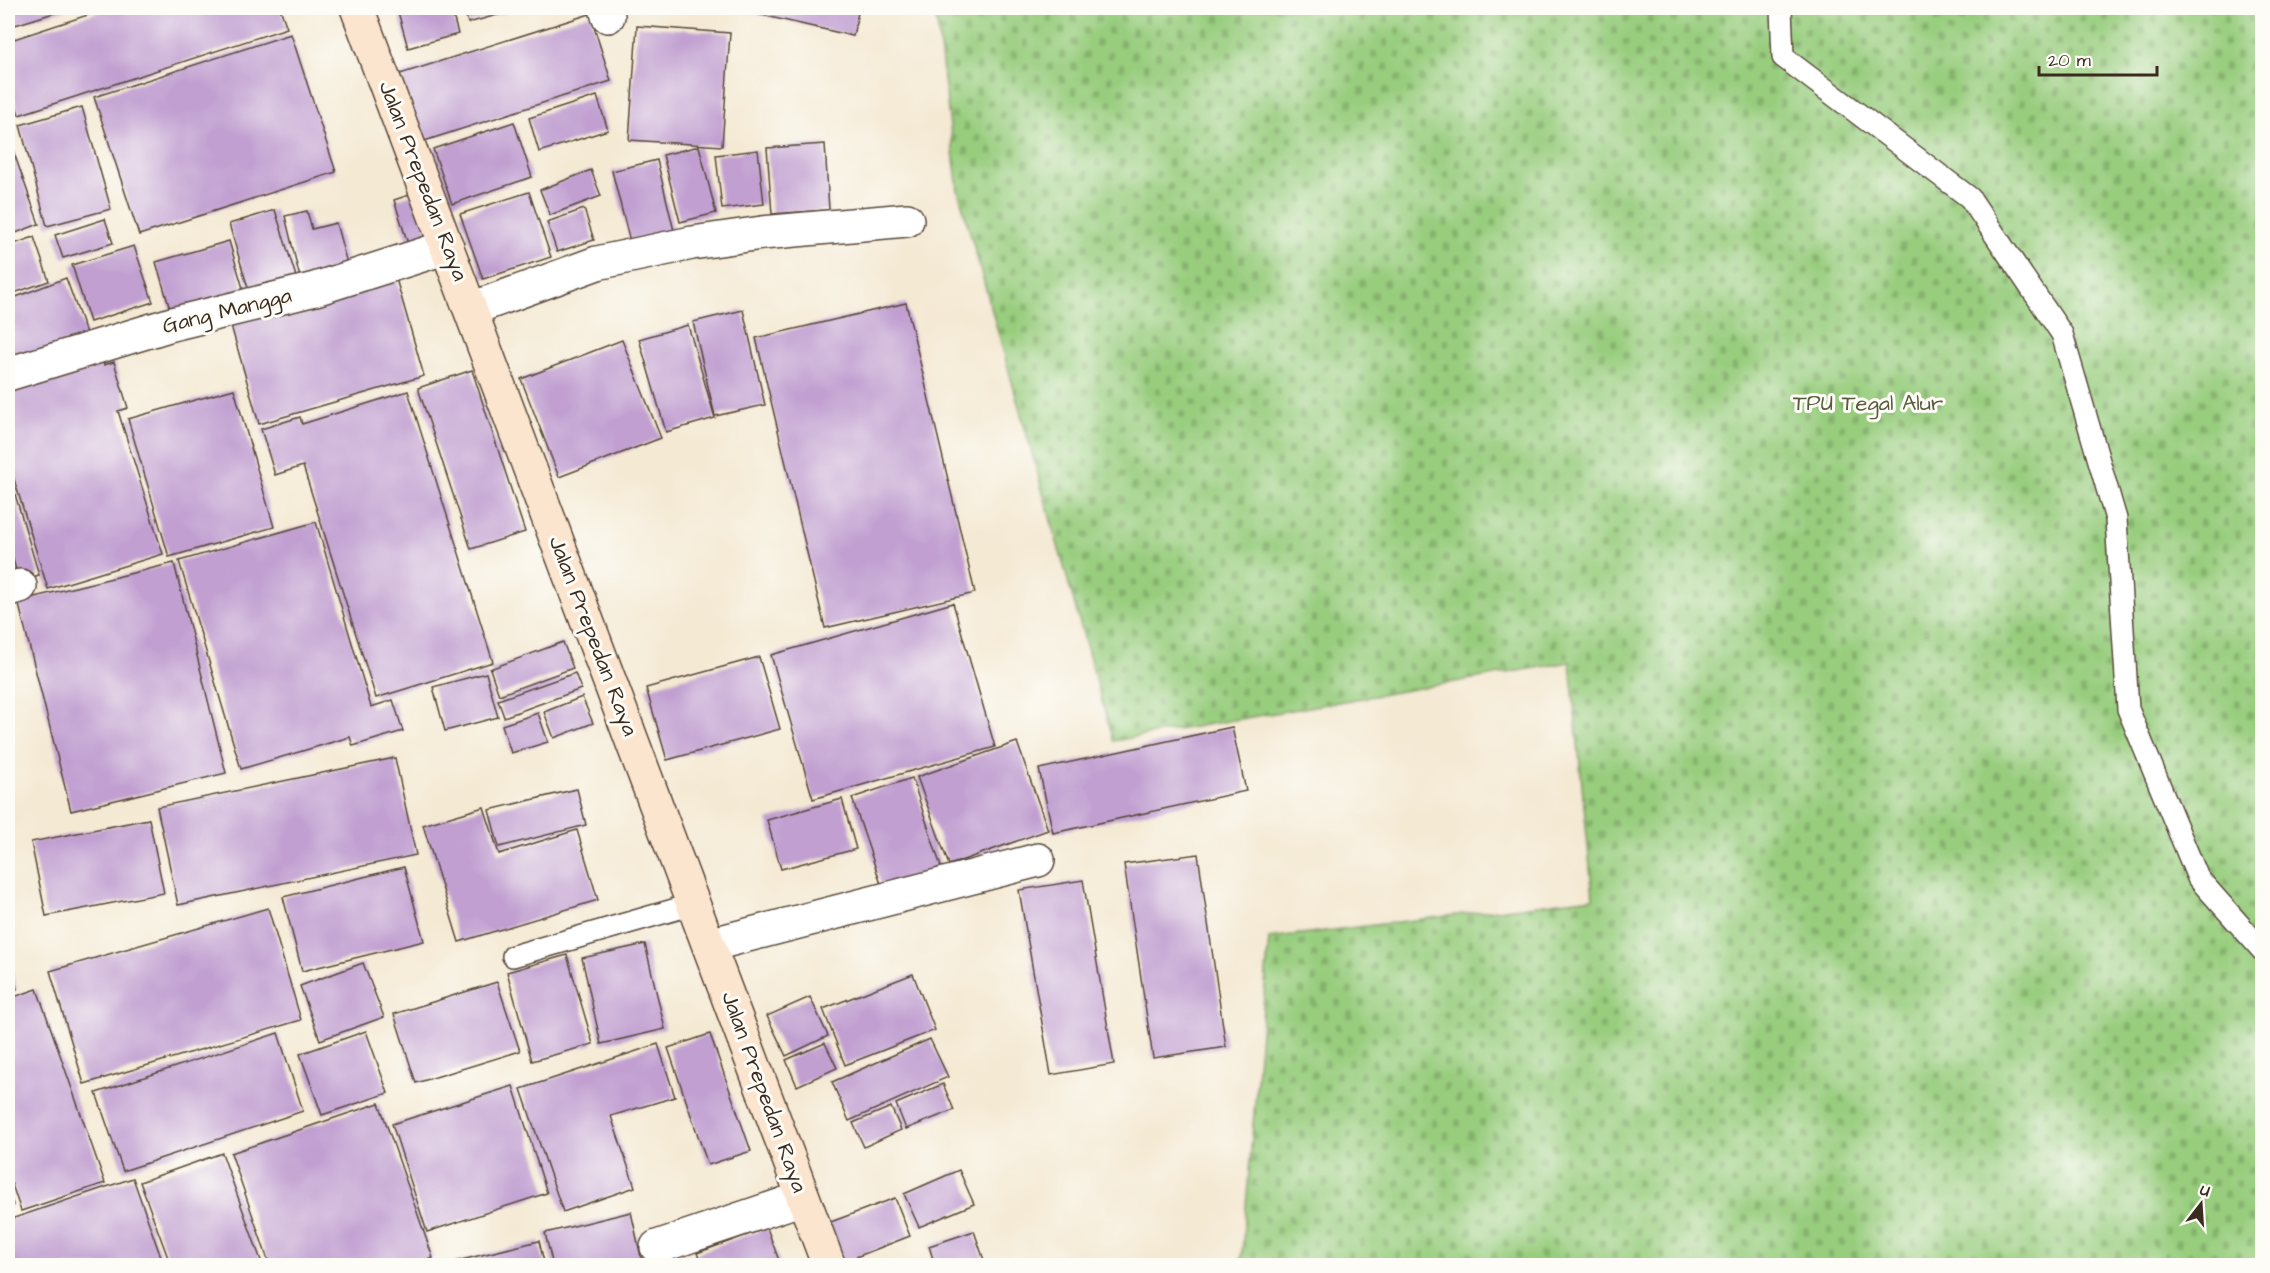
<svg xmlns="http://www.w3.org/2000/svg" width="2270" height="1273" font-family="'Architects Daughter',sans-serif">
<defs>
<pattern id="cemetery-stones" width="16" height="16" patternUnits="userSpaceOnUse" patternTransform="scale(1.5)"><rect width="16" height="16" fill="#98cd7e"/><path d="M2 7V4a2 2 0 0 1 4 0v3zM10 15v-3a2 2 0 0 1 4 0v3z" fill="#84b06c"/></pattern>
</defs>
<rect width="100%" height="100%" fill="#fdfcf7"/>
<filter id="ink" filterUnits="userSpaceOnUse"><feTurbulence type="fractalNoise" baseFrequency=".0167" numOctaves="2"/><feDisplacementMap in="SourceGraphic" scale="12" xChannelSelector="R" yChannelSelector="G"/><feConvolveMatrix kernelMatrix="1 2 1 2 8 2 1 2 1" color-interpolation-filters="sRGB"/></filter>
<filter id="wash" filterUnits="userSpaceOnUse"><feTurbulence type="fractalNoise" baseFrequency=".008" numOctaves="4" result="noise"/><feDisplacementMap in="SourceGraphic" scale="24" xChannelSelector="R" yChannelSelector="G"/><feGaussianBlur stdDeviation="1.35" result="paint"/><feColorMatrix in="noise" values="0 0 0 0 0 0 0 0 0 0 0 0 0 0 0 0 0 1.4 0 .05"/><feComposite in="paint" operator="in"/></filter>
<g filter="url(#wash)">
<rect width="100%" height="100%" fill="#f4e9d3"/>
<polygon fill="url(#cemetery-stones)" stroke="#6a7c4e" stroke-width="1.5" points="935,8 2262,8 2262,1265 1241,1265 1269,938 1593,898 1570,662 1113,741 958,190"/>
<g id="blocks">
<g fill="#c1a0d1">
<polygon points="10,8 70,8 15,25"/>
<polygon points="109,8 280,8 287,28 19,115 8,80 8,41"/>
<polygon points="397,8 451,8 458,34 408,48"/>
<polygon points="464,8 506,8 508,12 468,23"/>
<polygon points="731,8 859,8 853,36"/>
<polygon points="590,14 611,81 421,142 400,74"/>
<polygon points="637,26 730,33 722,146 629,140"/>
<polygon points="291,34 336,172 139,235 94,97"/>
<polygon points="597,96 608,130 539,152 529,118"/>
<polygon points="82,107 111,209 47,226 20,125"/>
<polygon points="514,122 532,177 452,204 433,149"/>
<polygon points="8,136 39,224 8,236"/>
<polygon points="825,144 829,210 772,214 767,148"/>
<polygon points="699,146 716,213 680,222 663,155"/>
<polygon points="758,150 764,204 722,209 716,155"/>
<polygon points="657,160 674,231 630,242 612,171"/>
<polygon points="591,170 601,196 550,215 540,190"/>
<polygon points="529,192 551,257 483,279 460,214"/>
<polygon points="415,193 431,244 410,250 394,200"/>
<polygon points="584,209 594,240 557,252 547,222"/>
<polygon points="275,210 298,283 251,298 229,224"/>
<polygon points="307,211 312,229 336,223 349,271 301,282 285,216"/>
<polygon points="105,219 113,243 63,258 55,235"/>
<polygon points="34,237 49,281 8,295 8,246"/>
<polygon points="229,241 245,295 172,316 156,262"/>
<polygon points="134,246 153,302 90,322 72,265"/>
<polygon points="395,275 424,376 259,424 230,322"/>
<polygon points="66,278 87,336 8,366 8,300"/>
<polygon points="906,303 975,593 825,628 756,338"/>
<polygon points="743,310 765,405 715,416 693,322"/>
<polygon points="688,325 715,418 666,432 639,339"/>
<polygon points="622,340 661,438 559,477 521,379"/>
<polygon points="103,362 104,365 114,362 128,408 118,411 163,554 48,589 8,460 8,391"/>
<polygon points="472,370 525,532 471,549 418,388"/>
<polygon points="234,389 274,527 169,557 128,419"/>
<polygon points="408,391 493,662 376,698 303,466 275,475 261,429 300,417 302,424"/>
<polygon points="12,484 39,575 19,581 8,541 8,485"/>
<polygon points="316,522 371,707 393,700 403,731 353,746 350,737 241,769 179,561"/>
<polygon points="174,563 226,773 71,811 18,601"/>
<polygon points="953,603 995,747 813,799 771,655"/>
<polygon points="563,642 573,668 499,695 490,669"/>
<polygon points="759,657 780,729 667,760 646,688"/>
<polygon points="486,673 498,717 445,731 433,687"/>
<polygon points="575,673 581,689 504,717 498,700"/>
<polygon points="582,697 593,723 554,738 544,712"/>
<polygon points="538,713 548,742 511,753 502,725"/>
<polygon points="1232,727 1246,791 1053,833 1039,769"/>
<polygon points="1017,742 1048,830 949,865 917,777"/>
<polygon points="395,758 416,855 178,905 157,807"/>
<polygon points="912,778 941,867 882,887 852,798"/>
<polygon points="577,789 586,825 499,847 489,810"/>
<polygon points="842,799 856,849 781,869 767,820"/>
<polygon points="484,807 499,854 577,830 598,900 459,942 423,825"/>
<polygon points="149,819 164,893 46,916 31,842"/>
<polygon points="1198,854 1226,1047 1153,1058 1124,864"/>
<polygon points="404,867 424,941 302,971 283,897"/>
<polygon points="1083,880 1114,1064 1051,1075 1019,890"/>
<polygon points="268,908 301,1020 84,1084 50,971"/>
<polygon points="645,944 665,1029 601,1044 582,958"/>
<polygon points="567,955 593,1044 532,1061 507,972"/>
<polygon points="8,960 17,989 8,992"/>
<polygon points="363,963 384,1017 320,1040 300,986"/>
<polygon points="913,974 935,1030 845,1065 823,1009"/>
<polygon points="497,982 520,1051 416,1083 394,1014"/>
<polygon points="37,989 105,1183 21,1211 8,1173 8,999"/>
<polygon points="810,997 828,1036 786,1056 767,1016"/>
<polygon points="366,1031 388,1093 322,1115 300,1054"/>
<polygon points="278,1033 303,1111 123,1171 96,1093"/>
<polygon points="710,1034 751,1151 708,1165 668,1048"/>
<polygon points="930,1039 948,1077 849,1121 832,1082"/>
<polygon points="825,1043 837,1068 797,1086 786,1060"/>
<polygon points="658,1044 675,1097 611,1116 635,1187 563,1212 521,1089"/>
<polygon points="943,1084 954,1110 906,1129 896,1104"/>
<polygon points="513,1086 547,1193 427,1232 392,1124"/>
<polygon points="379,1103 433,1258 411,1266 270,1266 231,1153"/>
<polygon points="891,1107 901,1130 864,1147 853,1123"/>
<polygon points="222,1153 263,1266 171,1266 140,1182"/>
<polygon points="959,1170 974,1204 919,1227 904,1194"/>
<polygon points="133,1178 164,1266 8,1266 8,1220"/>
<polygon points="8,1191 13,1205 8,1207"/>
<polygon points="895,1198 910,1236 843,1262 828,1223"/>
<polygon points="631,1212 643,1266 553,1266 545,1233"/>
<polygon points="767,1228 781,1266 702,1266 697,1253"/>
<polygon points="974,1231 986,1266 935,1266 929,1246"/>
<polygon points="539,1241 545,1266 458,1266 457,1261"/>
</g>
</g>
</g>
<g filter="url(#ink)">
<use href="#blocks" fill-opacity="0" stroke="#574739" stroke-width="1.5"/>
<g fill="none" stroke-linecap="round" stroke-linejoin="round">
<g stroke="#574739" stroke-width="24">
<g id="lane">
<polyline points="1781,8 1783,57 1970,198 2062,334 2116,519 2128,709 2198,878 2262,950"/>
<polyline points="513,956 694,904"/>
</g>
</g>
<g stroke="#574739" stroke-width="36">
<g id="street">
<polyline points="606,8 608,16"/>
<polyline points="471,309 597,263 692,243 762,233 907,220"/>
<polyline points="8,374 172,324 315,289 447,247"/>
<polyline points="8,589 20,586"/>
<polyline points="709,945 1038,860"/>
<polyline points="657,1247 803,1198"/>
</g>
</g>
<g stroke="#574739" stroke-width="36">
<polyline id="secondary" points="357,8 829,1266"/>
</g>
<use href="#lane" stroke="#fff" stroke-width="21"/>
<use href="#street" stroke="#fff" stroke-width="33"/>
<use href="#secondary" stroke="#fce5cf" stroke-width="33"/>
</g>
</g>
<g text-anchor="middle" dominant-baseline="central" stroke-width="6" stroke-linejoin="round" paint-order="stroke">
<g font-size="22" fill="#3b2a1e" stroke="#fdfcf7">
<text transform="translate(423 181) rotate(69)">Jalan Prepedan Raya</text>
<text transform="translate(227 311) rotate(-14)">Gang Mangga</text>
<text transform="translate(593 636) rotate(69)">Jalan Prepedan Raya</text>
<text transform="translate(764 1092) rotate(70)">Jalan Prepedan Raya</text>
</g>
<g font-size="22" fill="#575b3b" stroke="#fdfcf7">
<text x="1868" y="403">TPU Tegal Alur</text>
</g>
</g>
<rect width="2270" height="1273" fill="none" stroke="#fdfcf7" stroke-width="30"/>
<g transform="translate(2201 1204) rotate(17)" stroke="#fdfcf7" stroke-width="4.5" paint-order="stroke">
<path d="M0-4.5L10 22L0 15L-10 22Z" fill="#3b2a1e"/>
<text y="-9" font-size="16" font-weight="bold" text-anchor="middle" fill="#3b2a1e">U</text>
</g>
<path d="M2039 66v9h118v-9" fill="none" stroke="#3b2a1e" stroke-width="3"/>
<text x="2048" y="66" font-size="18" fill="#3b2a1e" stroke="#fdfcf7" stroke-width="4.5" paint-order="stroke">20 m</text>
</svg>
